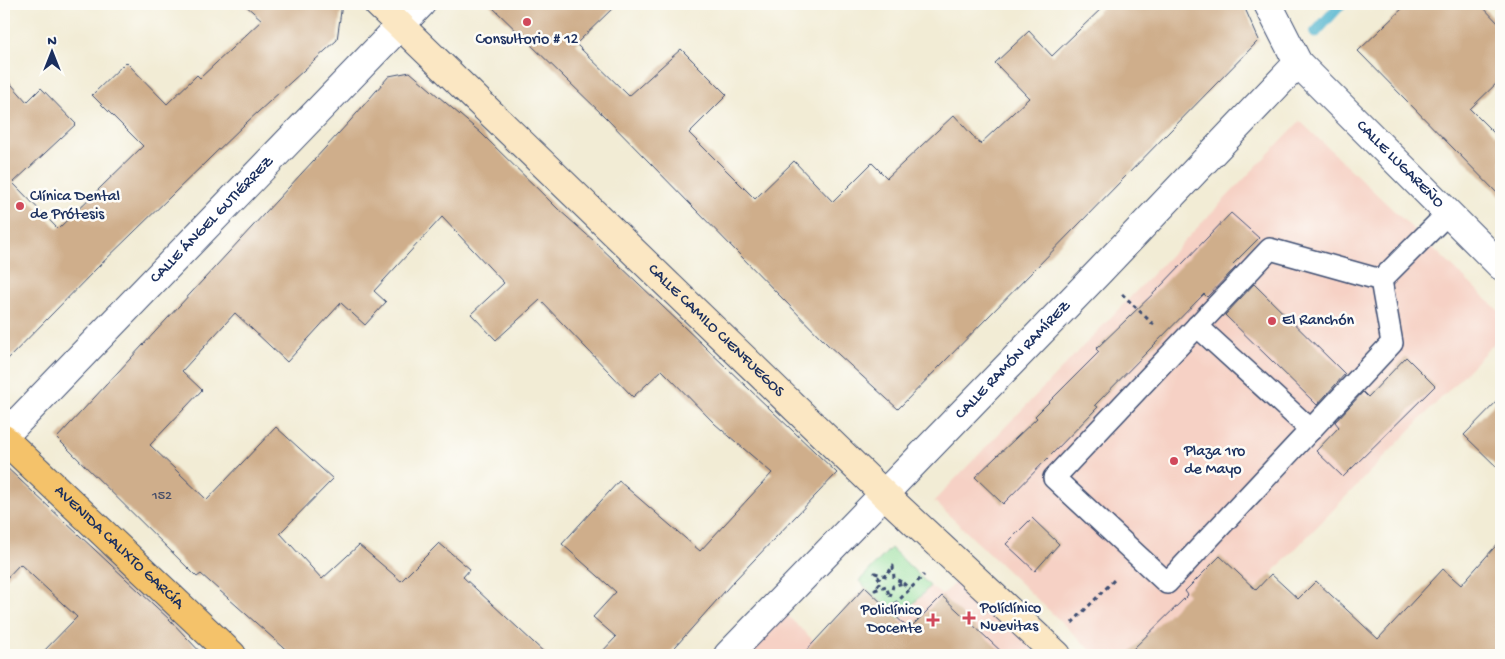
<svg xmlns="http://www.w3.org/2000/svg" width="1505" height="659" font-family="'Gochi Hand',sans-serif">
<rect width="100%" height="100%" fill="#fdfcf7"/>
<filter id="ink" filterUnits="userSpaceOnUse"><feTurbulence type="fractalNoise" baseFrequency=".02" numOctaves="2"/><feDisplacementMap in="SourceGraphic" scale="10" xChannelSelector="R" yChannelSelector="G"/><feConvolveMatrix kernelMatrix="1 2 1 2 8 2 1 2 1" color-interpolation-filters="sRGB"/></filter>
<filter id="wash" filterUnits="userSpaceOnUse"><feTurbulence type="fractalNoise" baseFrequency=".0096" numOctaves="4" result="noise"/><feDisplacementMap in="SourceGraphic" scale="20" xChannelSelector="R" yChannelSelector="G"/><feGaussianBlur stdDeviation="1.12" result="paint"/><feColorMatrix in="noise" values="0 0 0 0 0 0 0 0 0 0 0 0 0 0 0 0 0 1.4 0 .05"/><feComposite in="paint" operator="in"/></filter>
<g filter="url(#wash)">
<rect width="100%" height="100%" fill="#f2ecd5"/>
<g fill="#f6d1c5">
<polygon points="1300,121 1501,313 1501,336 1193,655 1096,655 934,501"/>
<polygon points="967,571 1041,640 1026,655 864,655 930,586 942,595"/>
<polygon points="776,605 814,641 829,655 728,655"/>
</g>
<polygon fill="#93de9b" stroke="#57867c" points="891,548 930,586 899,619 859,581"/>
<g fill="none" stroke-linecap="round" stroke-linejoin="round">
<polyline stroke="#4eb3cd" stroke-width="11" points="1315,33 1341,4"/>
</g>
<g id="blocks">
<g fill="#cfae8b">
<polygon points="244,4 342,4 337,40 247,122 96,269 4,363 4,76 27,102 41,88 76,124 13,183 58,229 143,146 92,95 126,62 167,104 197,75 200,78 262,20"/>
<polygon points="489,4 617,4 576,44 629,96 681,49 727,95 689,133 755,199 794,161 833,202 872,163 887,178 954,115 980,144 1029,98 995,63 1029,31 1052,56 1106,4 1243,4 1259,40 898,409 827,344 605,117"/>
<polygon points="1407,4 1480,4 1501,26 1501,79 1470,109 1501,140 1501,197 1358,51"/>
<polygon points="410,72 481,133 558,209 594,241 837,473 734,581 668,655 599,655 616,637 593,617 616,592 562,544 619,481 700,551 772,473 715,424 662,370 633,397 540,300 496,340 471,314 504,283 442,217 374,291 386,302 365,325 341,303 287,362 235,313 182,371 202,390 150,445 207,500 276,427 333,479 280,533 322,579 359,545 401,581 439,543 470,569 463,577 547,655 292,655 201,574 197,577 57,438 350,121 389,76"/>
<polygon points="1231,213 1259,238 1233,264 1236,267 1207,297 1204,294 1095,405 1098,407 1003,504 975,477 1037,418 1035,416 1099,352 1096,349 1159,288"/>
<polygon points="1254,284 1345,374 1317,405 1225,315"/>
<polygon points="1406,357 1435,386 1343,477 1316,451 1339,427 1335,422 1363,392 1368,397"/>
<polygon points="1501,397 1501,471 1464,435"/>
<polygon points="4,465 170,620 203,655 40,655 77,617 20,564 4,581"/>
<polygon points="1032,518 1059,544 1035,571 1006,544"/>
<polygon points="1501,540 1501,655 1127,655 1188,595 1185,591 1220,556 1256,590 1271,574 1298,599 1316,581 1378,639 1443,569 1461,585"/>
<polygon points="865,587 909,629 942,596 1005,655 802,655"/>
</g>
</g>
</g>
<g filter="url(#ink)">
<use href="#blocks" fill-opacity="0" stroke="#3b4b70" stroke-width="1"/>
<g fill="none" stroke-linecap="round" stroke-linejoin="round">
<g stroke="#3b4b70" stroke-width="24">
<g id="service">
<polyline points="1381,280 1392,343 1167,583 1054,478 1270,249 1381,280 1449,212"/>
<polyline points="1197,326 1311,430"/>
</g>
</g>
<g stroke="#3b4b70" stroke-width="30">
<g id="minor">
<path id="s1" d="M 1268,4 L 1298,63 L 1501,266"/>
<path id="s2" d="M 4,436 L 421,4"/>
<path id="s3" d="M 884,494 L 1098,273 L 1298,63"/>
</g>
</g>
<g stroke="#3b4b70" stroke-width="30">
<polyline id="tertiary" points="728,655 884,494"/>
</g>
<g stroke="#3b4b70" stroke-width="30">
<g id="secondary">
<path id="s4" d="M 378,4 L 884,494 L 1057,655"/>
</g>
</g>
<g stroke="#3b4b70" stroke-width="30">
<g id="primary">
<path id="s5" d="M 4,439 L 232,655"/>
</g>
</g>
<g stroke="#3b4b70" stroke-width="3" stroke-dasharray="4 4" stroke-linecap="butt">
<polyline points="1122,294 1155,326"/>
<polygon points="893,566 894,578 903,583 893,586 890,597 886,586 875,590 881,581 875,573 886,576"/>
<polyline points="903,583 910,589"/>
<polyline points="889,610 924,575"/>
<polyline points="1072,623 1116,578"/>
</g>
<use href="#service" stroke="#fff" stroke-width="21"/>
<use href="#minor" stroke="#fff" stroke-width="28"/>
<use href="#tertiary" stroke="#fff" stroke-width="28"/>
<use href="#secondary" stroke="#fbe7c3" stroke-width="28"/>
<use href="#primary" stroke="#f4c26a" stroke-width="28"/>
</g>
</g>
<g fill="#d1495b" stroke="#fdfcf7" stroke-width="2">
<circle cx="527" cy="22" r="5"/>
<circle cx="20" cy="206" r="5"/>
<circle cx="1272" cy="321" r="5"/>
<circle cx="1174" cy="461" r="5"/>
<path d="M966.5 610.5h5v5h5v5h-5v5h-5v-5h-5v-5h5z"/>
<path d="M930.5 612.5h5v5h5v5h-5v5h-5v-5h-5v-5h5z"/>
</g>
<g text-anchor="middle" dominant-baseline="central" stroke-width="5" stroke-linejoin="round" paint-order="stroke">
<g font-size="14" fill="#484f69">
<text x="162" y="496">152</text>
</g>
<g font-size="16" fill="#1b2f5e" stroke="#fdfcf7" text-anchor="start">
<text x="527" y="40" text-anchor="middle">Consultorio # 12</text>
<text x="30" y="197">Clínica Dental<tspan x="30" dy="18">de Prótesis</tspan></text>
<text x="1282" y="321">El Ranchón</text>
<text x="1184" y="452">Plaza 1ro<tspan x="1184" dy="18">de Mayo</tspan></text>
<text x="980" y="609">Políclínico<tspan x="980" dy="18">Nuevitas</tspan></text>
<text x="922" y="611" text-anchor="end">Policlínico<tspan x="922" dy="18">Docente</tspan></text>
</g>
<g font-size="16" fill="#1b2f5e" stroke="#fdfcf7">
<text stroke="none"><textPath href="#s1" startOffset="210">CALLE LUGAREÑO</textPath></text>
<text stroke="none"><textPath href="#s2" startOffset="300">CALLE ÁNGEL GUTIÉRREZ</textPath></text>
<text stroke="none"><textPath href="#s4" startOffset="470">CALLE CAMILO CIENFUEGOS</textPath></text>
<text stroke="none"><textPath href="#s3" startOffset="186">CALLE RAMÓN RAMÍREZ</textPath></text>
<text stroke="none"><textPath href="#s5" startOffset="158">AVENIDA CALIXTO GARCÍA</textPath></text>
</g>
</g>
<rect width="1505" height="659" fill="none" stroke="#fdfcf7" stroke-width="20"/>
<g transform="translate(52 52)" stroke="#fdfcf7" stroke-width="4" paint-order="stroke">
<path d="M0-4L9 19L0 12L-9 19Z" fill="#1b2f5e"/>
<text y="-8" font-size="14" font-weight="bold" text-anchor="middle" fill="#1b2f5e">N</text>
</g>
</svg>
